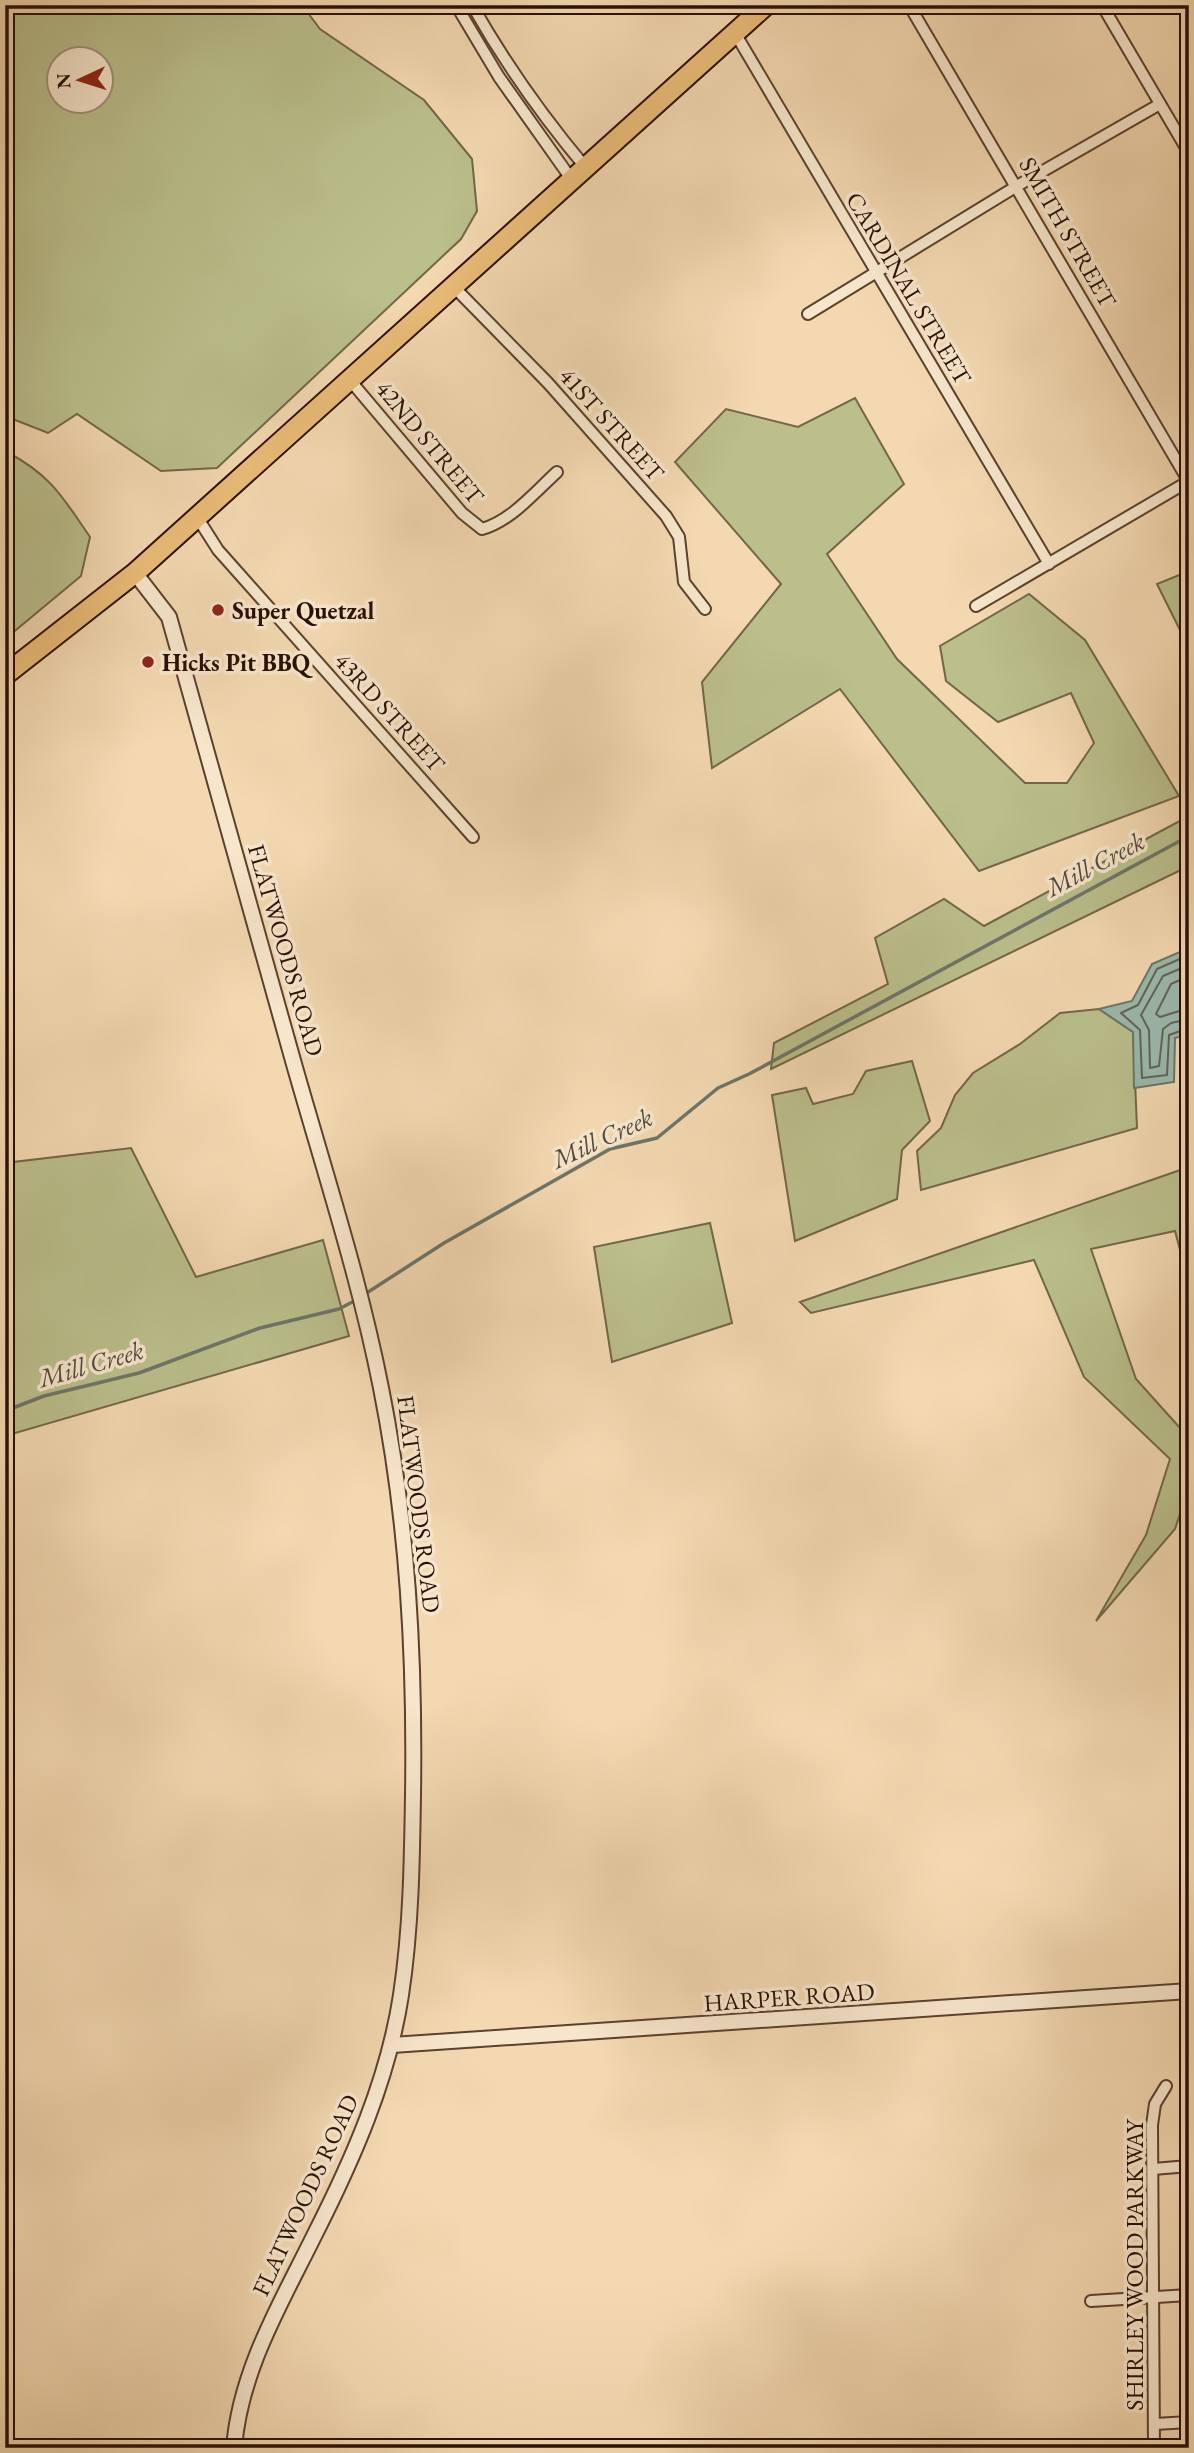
<svg xmlns="http://www.w3.org/2000/svg" width="1194" height="2453" font-family="'EB Garamond',serif">
<rect width="100%" height="100%" fill="#f3d8b1"/>
<filter id="stains"><feTurbulence type="fractalNoise" baseFrequency=".00286" numOctaves="4"/><feColorMatrix values="0 0 0 0 .2 0 0 0 0 .09 0 0 0 0 .02 0 0 0 .5 -.17"/></filter>
<radialGradient id="worn" r=".72"><stop offset=".6" stop-color="#630" stop-opacity="0"/><stop offset="1" stop-color="#630" stop-opacity=".3"/></radialGradient>
<g fill="#babf8c" stroke="#726748" stroke-width="2" fill-rule="evenodd">
<path d="M 5,5 L 302,5 L 320,29 L 424,100 L 472,159 L 477,211 L 461,239 L 217,468 L 161,471 L 77,414 L 48,433 L 5,416 ZM 60,60 L 102,60 L 102,102 L 60,102 Z"/>
<polygon points="855,398 904,484 827,554 897,659 1025,783 1067,783 1094,743 1071,693 998,722 946,681 940,646 1029,594 1085,640 1179,796 979,871 840,689 712,768 702,682 781,584 675,462 726,409 798,427"/>
<path d="M 5,451 C 51,475 62,496 90,537 L 81,576 L 5,639 Z"/>
<polygon points="1189,571 1189,648 1157,584"/>
<polygon points="1189,816 1189,866 771,1069 774,1043 888,984 875,938 944,899 984,926"/>
<polygon points="1099,1009 1133,1032 1137,1128 921,1190 917,1151 941,1128 955,1095 973,1073 1020,1044 1060,1013"/>
<polygon points="912,1061 930,1121 902,1150 897,1199 795,1241 772,1095 806,1088 813,1104 853,1094 866,1071"/>
<polygon points="131,1148 196,1277 323,1240 349,1336 5,1436 5,1163"/>
<polygon points="1189,1167 1189,1284 1175,1231 1091,1249 1136,1379 1189,1438 1189,1487 1175,1529 1096,1621 1146,1535 1170,1459 1084,1377 1034,1260 811,1313 800,1302"/>
<polygon points="710,1223 732,1323 612,1362 594,1247"/>
</g>
<polygon fill="#9bb9ad" stroke="#6d7569" stroke-width="2" points="1189,948 1189,1034 1175,1038 1174,1082 1134,1088 1133,1032 1099,1009 1132,1001 1152,964"/>
<g fill="none" stroke-linecap="round" stroke-linejoin="round">
<g stroke="#626458" stroke-width="2">
<polyline points="1189,955 1157,969 1138,1005 1121,1013 1140,1030 1142,1078 1167,1075 1169,1035 1189,1028"/>
<polyline points="1189,965 1163,976 1141,1015 1149,1030 1150,1068 1159,1066 1163,1029 1171,1023 1189,1019"/>
<polyline points="1189,976 1171,984 1156,1014 1160,1017 1189,1008"/>
</g>
<g stroke="#6d7569" stroke-width="3.5">
<polyline points="362,1296 444,1243 610,1149 657,1138 718,1088 749,1074 1189,836"/>
<polyline points="5,1411 44,1396 139,1373 260,1328 339,1309 356,1300"/>
</g>
<g stroke="#5c412e" stroke-width="14">
<g id="minor">
<polyline points="456,5 499,77 572,180"/>
<path d="M 472,5 C 505,63 543,117 586,168"/>
<polyline points="909,5 1189,482"/>
<polyline points="1102,5 1189,153"/>
<polyline points="735,33 1049,564"/>
<polyline points="454,287 548,383 666,516 679,537 684,582 705,609"/>
<polyline points="808,314 1017,186 1160,104"/>
<path d="M 349,379 L 462,513 L 482,529 C 511,521 535,492 557,472"/>
<polyline points="197,517 218,550 473,837"/>
<polyline points="976,606 1189,481"/>
<polyline points="1153,2169 1189,2166"/>
<polyline points="1091,2301 1189,2295"/>
<polyline points="1155,2424 1189,2422"/>
<polyline points="1154,2448 1152,2125 1155,2104 1166,2086"/>
</g>
</g>
<g stroke="#5c412e" stroke-width="18">
<g id="tertiary">
<path d="M 135,573 L 169,617 C 210,764 251,910 292,1057 C 323,1167 359,1276 381,1388 C 408,1523 415,1658 413,1795 C 412,1862 411,1929 401,1995 C 388,2080 353,2159 314,2236 C 281,2303 240,2371 234,2448"/>
<polyline points="392,2045 1189,1991"/>
</g>
</g>
<g stroke="#290f03" stroke-width="23">
<polyline id="trunk" points="5,675 135,573 766,5"/>
</g>
<use href="#minor" stroke="#f7e6cc" stroke-width="10"/>
<use href="#tertiary" stroke="#f7e6cc" stroke-width="14"/>
<use href="#trunk" stroke="#eabc78" stroke-width="19"/>
</g>
<g fill="#8f2418" stroke="#f7e6cc" stroke-width="2.5">
<circle cx="218" cy="610" r="7"/>
<circle cx="148" cy="662" r="7"/>
</g>
<g text-anchor="middle" dominant-baseline="central" stroke-width="7" stroke-linejoin="round" paint-order="stroke">
<g font-size="24" fill="#290f03" stroke="#f7e6cc">
<text transform="translate(1068 232) rotate(60)">SMITH STREET</text>
<text transform="translate(909 288) rotate(59)">CARDINAL STREET</text>
<text transform="translate(612 424) rotate(48)">41ST STREET</text>
<text transform="translate(430 442) rotate(50)">42ND STREET</text>
<text transform="translate(390 712) rotate(48)">43RD STREET</text>
<text transform="translate(286 950) rotate(74)">FLATWOODS ROAD</text>
<text transform="translate(419 1504) rotate(83)">FLATWOODS ROAD</text>
<text transform="translate(789 1997) rotate(-4)">HARPER ROAD</text>
<text transform="translate(305 2195) rotate(-65)">FLATWOODS ROAD</text>
<text transform="translate(1134 2265) rotate(-90)">SHIRLEY WOOD PARKWAY</text>
</g>
<g font-size="24" font-weight="bold" fill="#290f03" stroke="#f7e6cc" text-anchor="start">
<text x="232" y="610">Super Quetzal</text>
<text x="162" y="662">Hicks Pit BBQ</text>
</g>
<g font-size="26" font-style="italic" fill="#514a3e" stroke="#f7e6cc">
<text transform="translate(1095 864) rotate(-28)">Mill Creek</text>
<text transform="translate(602 1138) rotate(-25)">Mill Creek</text>
<text transform="translate(91 1364) rotate(-16)">Mill Creek</text>
</g>
</g>
<rect width="1194" height="2453" fill="none" stroke="#f3d8b1" stroke-width="28"/>
<rect x="7" y="7" width="1180" height="2439" fill="none" stroke="#290f03" stroke-width="3.5"/>
<rect x="14" y="14" width="1166" height="2425" fill="none" stroke="#290f03" stroke-width="2"/>
<g transform="translate(80 80) rotate(266)"><circle r="33" fill="#f7e6cc" stroke="#a5907c" stroke-width="2"/>
<path d="M0-5L12 26L0 18L-12 26Z" fill="#8f2418"/>
<text y="-10" font-size="19" font-weight="bold" text-anchor="middle" fill="#290f03">N</text>
</g>
<rect width="100%" height="100%" filter="url(#stains)"/>
<rect width="100%" height="100%" fill="url(#worn)"/>
</svg>
